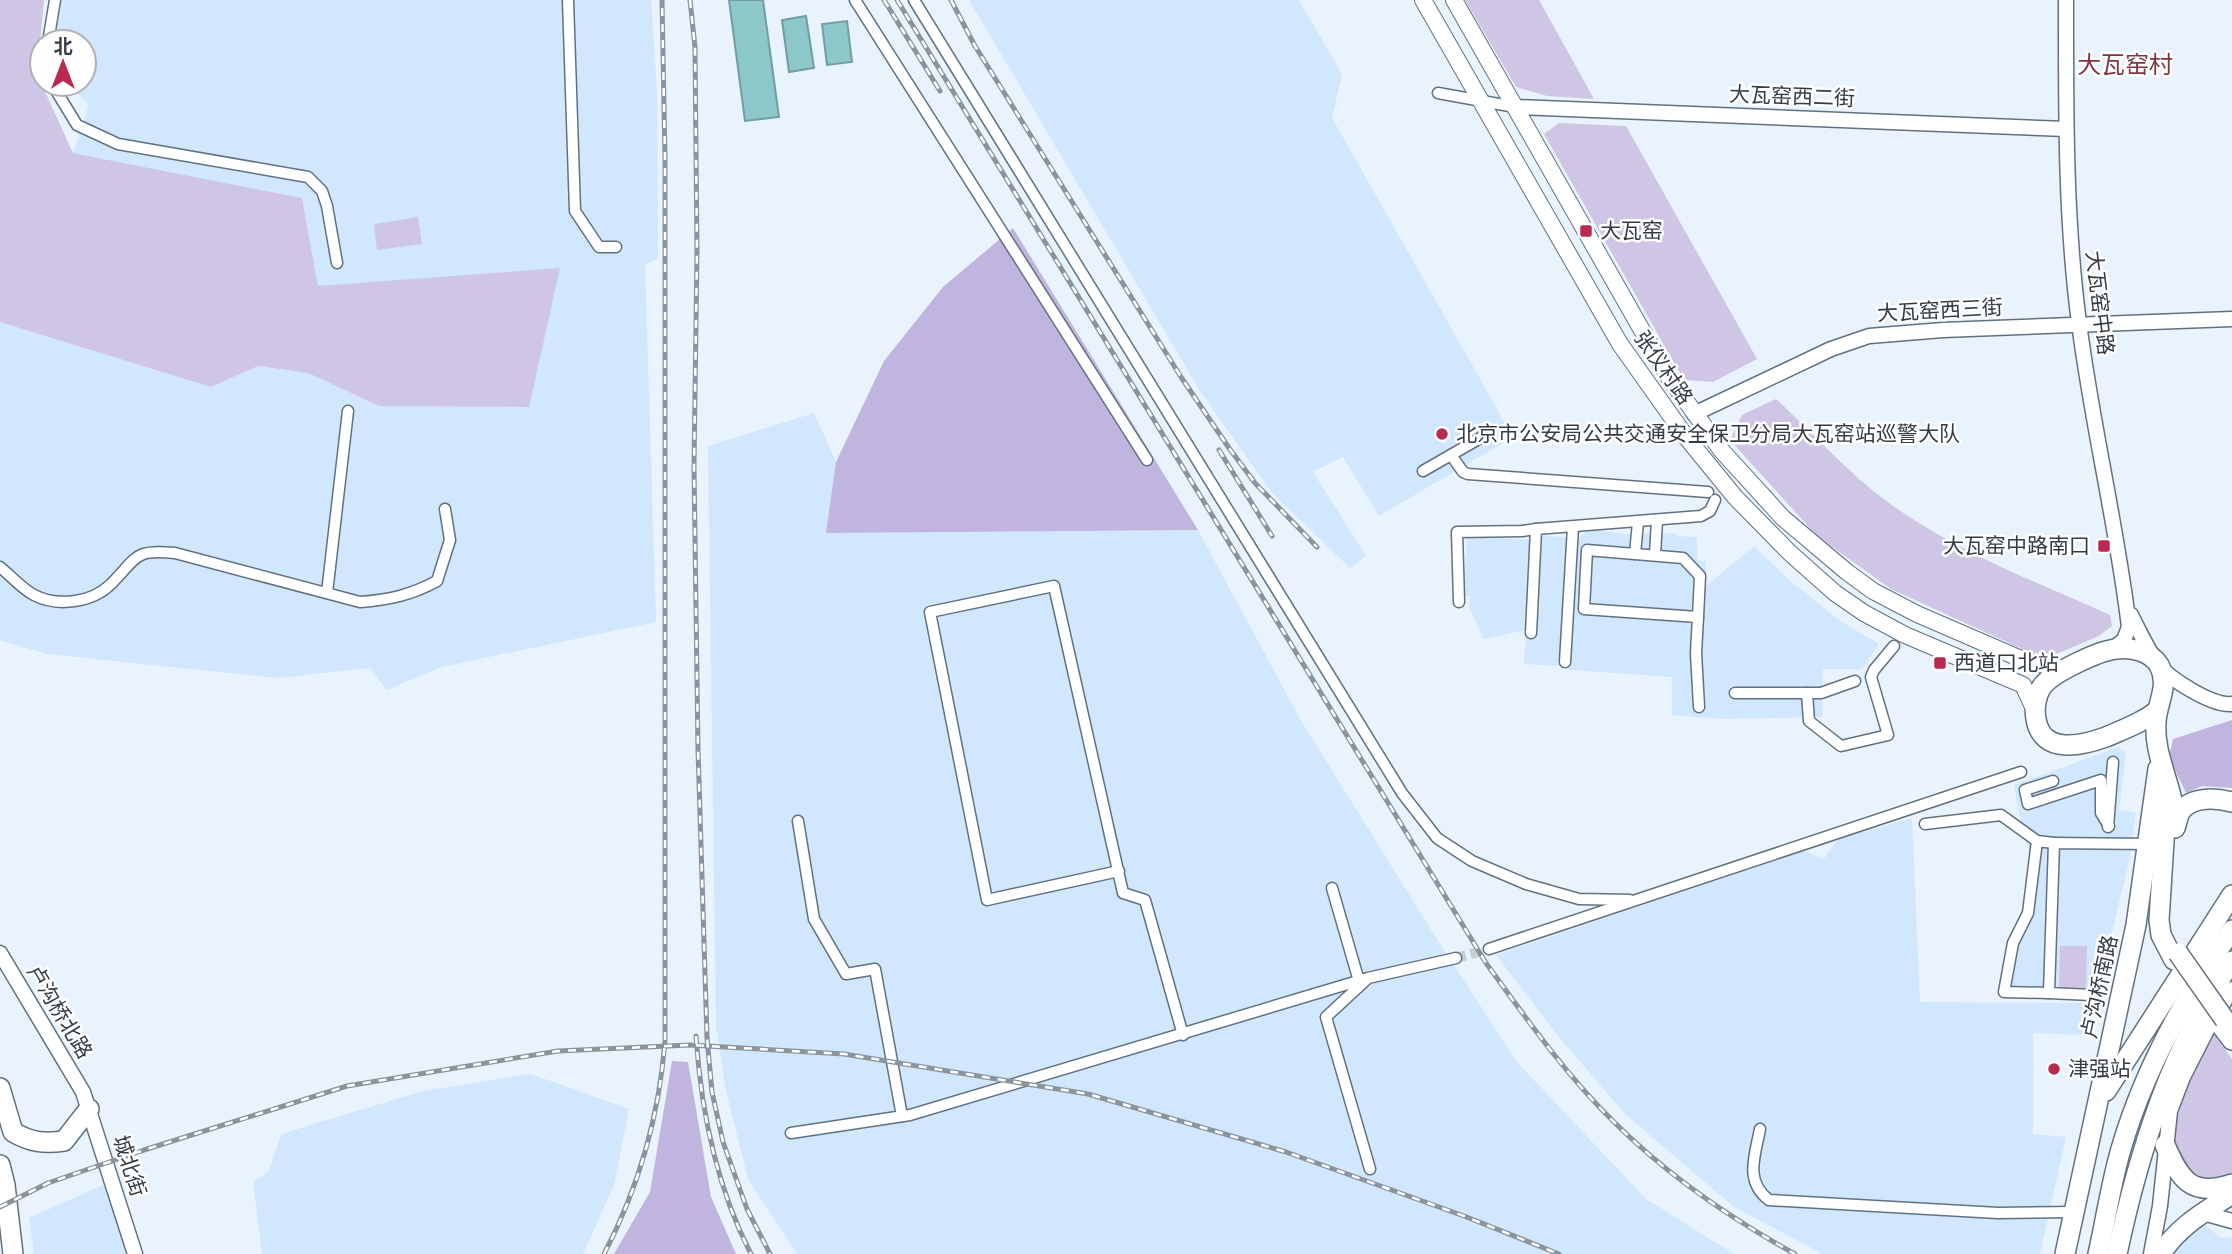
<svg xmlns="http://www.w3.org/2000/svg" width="2232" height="1254" font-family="'Varela Round','Noto Sans SC',sans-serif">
<rect width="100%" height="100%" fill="#e8f3fd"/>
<g fill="#d0e7fe">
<polygon points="62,0 651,0 657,91 658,258 645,265 656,622 441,667 386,690 371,668 278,678 47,654 0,640 0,322 211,387 258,366 308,373 379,406 318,286 302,198 73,153 89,105 67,84 84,84 84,42 54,42"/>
<polygon points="969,0 1299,0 1342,74 1332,118 1513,437 1379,516 1343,457 1313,472 1366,556 1350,568 1272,493 1200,391"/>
<polygon points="814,413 836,462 827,533 1198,530 1300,719 1433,933 1517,1062 1646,1199 1734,1254 797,1254 748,1179 726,1091 716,1027 708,446"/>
<polygon points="1588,530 1630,534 1676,533 1676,536 1697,537 1697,560 1706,561 1706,586 1753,547 1755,547 1788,579 1839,620 1879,644 1862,669 1823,669 1822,717 1725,719 1672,715 1672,677 1571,670 1561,666 1524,664 1526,630 1484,639 1469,607 1470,596 1463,596 1467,536 1530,540 1531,535 1579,538"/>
<polygon points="2119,747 2126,753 2119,810 2136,813 2129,862 2096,998 2001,995 2008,942 2024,907 2029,847 2024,839 2014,785"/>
<polygon points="1912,818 1920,1002 2093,1003 2086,1035 2033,1033 2033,1134 2066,1137 2040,1254 1823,1254 1734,1207 1625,1114 1558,1036 1496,955 1804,851 1824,859 1838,839"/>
<polygon points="531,1074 629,1109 614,1185 583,1254 262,1254 253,1182 269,1171 281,1134 423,1091"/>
<polygon points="105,1184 127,1254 34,1254 29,1218"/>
<polygon points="2205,1224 2219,1237 2232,1238 2232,1254 2171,1254 2194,1226"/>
</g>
<g fill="#cfc6e5">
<polygon points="0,0 44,0 37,74 73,153 302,198 318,286 560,268 529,407 379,406 308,373 258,366 211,387 0,322"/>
<polygon points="1465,0 1539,0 1594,99 1547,96 1516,87"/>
<polygon points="1559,123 1626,126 1757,359 1713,382 1684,380 1544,134"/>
<polygon points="418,217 422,244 377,250 374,224"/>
<path d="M 1776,399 C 1816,436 1854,480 1899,510 C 1964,555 2039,583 2110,615 L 2112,626 L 2099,636 L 2047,658 L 2033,654 L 1891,589 L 1817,536 L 1730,440 L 1742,415 Z"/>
<polygon points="2060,946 2087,946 2086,989 2059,989"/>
<polygon points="2205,1021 2232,1059 2232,1180 2195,1183 2170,1144"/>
</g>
<g fill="#c0b5df">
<polygon points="1013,228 1198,530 826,533 836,462 884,361 943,287"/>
<polygon points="2232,720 2232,788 2202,786 2186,793 2169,757 2173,739"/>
<polygon points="672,1061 688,1062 711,1197 736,1254 614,1254 650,1192"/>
</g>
<g fill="#8cc7c9" stroke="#729da1" stroke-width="2">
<polygon points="729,0 763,0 779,117 745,121"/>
<polygon points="806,16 814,68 789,72 782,20"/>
<polygon points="847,21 852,62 827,65 822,24"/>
</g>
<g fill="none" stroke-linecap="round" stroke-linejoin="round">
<polyline stroke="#c4ced8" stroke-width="10" stroke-dasharray="10 5" stroke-linecap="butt" points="1456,958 1489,949"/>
<g stroke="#627181" stroke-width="13">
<g id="street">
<polyline points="568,0 575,211 599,247 616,247"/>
<polyline points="855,0 1147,460"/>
<polyline points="914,0 1402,793 1437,838 1472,861 1526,884 1579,899 1630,900"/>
<polyline points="48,42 55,0"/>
<polyline points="52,84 77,125 118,144 308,177 322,191 327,206 337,263"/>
<polyline points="1438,93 1515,107"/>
<polyline points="1451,455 1463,472 1468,474 1708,492"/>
<polyline points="1423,471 1489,433"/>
<polygon points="1587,550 1683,558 1700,576 1698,617 1584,609"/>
<polyline points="1635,554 1638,522"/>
<polyline points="1655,555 1657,520"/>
<path d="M 0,567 C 11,576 22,589 34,595 C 57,607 92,603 111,584 C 138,557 133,549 175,553 L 360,602 C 389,600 411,595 437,581 L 450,540 L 445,509"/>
<polyline points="327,593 348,411"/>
<polyline points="1459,602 1457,532 1522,531 1536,529"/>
<polyline points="1698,617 1696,653 1699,707"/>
<polyline points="1531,633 1536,529 1701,516 1710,511 1715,500"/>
<polyline points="1565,662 1573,527"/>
<polyline points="1855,681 1821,693 1807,693 1809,721 1841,746 1888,735 1871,677 1874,670 1894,646"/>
<polyline points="1735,693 1807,693"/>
<polyline points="2053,781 2025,790 2028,804 2101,780 2101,813 2109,826"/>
<polyline points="798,821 814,919 846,974 875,969 902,1116"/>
<polyline points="1925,824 2001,815 2037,841"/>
<polyline points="2108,827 2113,762"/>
<polyline points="1119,871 987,900 930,612 1054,586 1123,893 1145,900 1183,1035"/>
<polyline points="1332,888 1359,981"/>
<polyline points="1489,949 2021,772"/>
<polyline points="1366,980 1326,1017 1370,1169"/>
<polyline points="2049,993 2004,992 2013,943 2028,913 2037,841 2054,843"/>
<polyline points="2091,995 2049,993 2054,843 2149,844"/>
<path d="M 1760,1129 C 1755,1156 1744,1181 1769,1200 L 1998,1213 L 2074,1212"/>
<polyline points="791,1133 910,1115 1368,978 1456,958"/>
</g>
</g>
<g stroke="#627181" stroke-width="17">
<g id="secondary">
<path d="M 2066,0 C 2066,108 2065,216 2079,323 C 2092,425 2117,526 2129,627 L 2124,640 L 2111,650"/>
<polyline points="1515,107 2066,129"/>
<polyline points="1694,414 1831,349 1869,336 1943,330 2232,319"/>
<path d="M 2131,615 C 2139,631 2147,648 2157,663 C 2169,679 2212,706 2232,704"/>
<polyline points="0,953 83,1092 135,1254"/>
<polyline points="2203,1213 2232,1221"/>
<polyline points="2151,1254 2160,1206 2170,1111 2183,1077 2206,1032 2232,989"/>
</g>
</g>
<g stroke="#627181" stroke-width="18">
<g id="primary">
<polyline points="1423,0 1620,344 1686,437 1735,497 1790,553 1835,593 1864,613 1905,635 2023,685 2035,711"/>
<polyline points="1454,0 1668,376 1722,451 1783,518 1847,572 1873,591 1917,614 2028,662 2066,669"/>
</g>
</g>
<g stroke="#627181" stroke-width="22">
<g id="highway">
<path d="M 2158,710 C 2142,723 2124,729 2106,737 C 2081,746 2042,755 2036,719 C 2034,709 2036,696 2041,688 C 2050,673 2099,651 2116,649 C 2131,647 2150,651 2159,665 C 2170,686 2157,702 2156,722 C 2154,748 2165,771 2171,796 C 2174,806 2174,817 2175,827"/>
<polyline points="2166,810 2159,920 2161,935 2174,960"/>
<path d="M 2175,828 C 2177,823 2178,815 2181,811 C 2192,796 2217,798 2232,802"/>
<polyline points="2220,1024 2232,1040"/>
<path d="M 0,1088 L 13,1132 C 30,1142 44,1144 64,1141 L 89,1109"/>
<polyline points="2106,1091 2232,895"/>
<path d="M 2165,1145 C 2180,1179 2191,1198 2232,1184"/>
<polyline points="0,1165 5,1185 13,1254"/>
<polyline points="2065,1254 2136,925 2158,769"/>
<path d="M 2098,1254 C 2106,1219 2111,1183 2121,1149 C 2144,1070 2185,996 2232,930"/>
<path d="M 2117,1254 C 2139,1151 2171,1048 2232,961"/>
<path d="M 2161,1254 C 2178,1226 2205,1212 2232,1194"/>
</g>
</g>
<use href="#street" stroke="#fff" stroke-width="10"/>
<use href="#secondary" stroke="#fff" stroke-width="14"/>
<use href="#primary" stroke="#fff" stroke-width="16"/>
<use href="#highway" stroke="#fff" stroke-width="19"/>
<g stroke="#8b939c" stroke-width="5">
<g id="rail">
<polyline points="690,0 695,47 697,252 694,467 698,750 707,1038 712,1092 723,1142 747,1209 770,1254"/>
<polyline points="884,0 940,91"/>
<path d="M 897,0 L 1486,963 C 1526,1018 1565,1074 1614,1122 C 1667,1175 1730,1218 1795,1254"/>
<polyline points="951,0 975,46 1181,377 1229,448 1255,483 1317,547"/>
<polyline points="1219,450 1272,536"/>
<path d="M 696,1036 C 701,1111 716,1186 751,1254"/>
<polyline points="0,1207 48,1183 144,1150 347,1086 558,1051 690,1045 844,1054 1088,1094 1286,1152 1464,1216 1559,1254"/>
<path d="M 604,1254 C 639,1187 659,1117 665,1041 L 665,159 L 662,0"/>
</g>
</g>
<use href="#rail" stroke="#fefefe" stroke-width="2.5" stroke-dasharray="8" stroke-linecap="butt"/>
<g stroke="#627181" stroke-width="22" stroke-linecap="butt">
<polyline id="highway-bridge" points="2178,953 2225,1020"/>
</g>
<use href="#highway-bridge" stroke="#fff" stroke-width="19"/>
</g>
<g fill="#ba294f" stroke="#fefefe" stroke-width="2.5">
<rect x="1579" y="224" width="14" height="14" rx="3.5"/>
<circle cx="1442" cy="434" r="7"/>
<rect x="2097" y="539" width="14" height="14" rx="3.5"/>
<rect x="1933" y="656" width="14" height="14" rx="3.5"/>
<circle cx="2054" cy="1069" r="7"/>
</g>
<g text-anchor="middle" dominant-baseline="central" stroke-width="5" stroke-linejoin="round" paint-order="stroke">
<g font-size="21" fill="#353c43" stroke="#fefefe">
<text transform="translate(1792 97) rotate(2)">大瓦窑西二街</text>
<text transform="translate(2099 303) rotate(83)">大瓦窑中路</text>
<text transform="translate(1940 311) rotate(-3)">大瓦窑西三街</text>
<text transform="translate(1663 368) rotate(55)">张仪村路</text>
<text transform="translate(2100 987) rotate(-78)">卢沟桥南路</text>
<text transform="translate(59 1012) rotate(59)">卢沟桥北路</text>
<text transform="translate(129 1166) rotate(72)">城北街</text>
</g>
<g font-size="21" fill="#353c43" stroke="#fefefe" text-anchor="start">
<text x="1600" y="231">大瓦窑</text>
<text x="1456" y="434">北京市公安局公共交通安全保卫分局大瓦窑站巡警大队</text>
<text x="2090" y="546" text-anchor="end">大瓦窑中路南口</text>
<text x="1954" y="663">西道口北站</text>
<text x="2068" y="1069">津强站</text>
</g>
<g font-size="24" fill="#7e3643" stroke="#fefefe">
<text x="2125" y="65">大瓦窑村</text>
</g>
</g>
<g transform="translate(63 63)"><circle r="33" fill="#fefefe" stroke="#aeb0b3" stroke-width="2"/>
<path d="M0-5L12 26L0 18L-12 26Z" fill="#ba294f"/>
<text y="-10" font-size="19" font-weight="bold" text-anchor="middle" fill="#353c43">北</text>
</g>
</svg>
